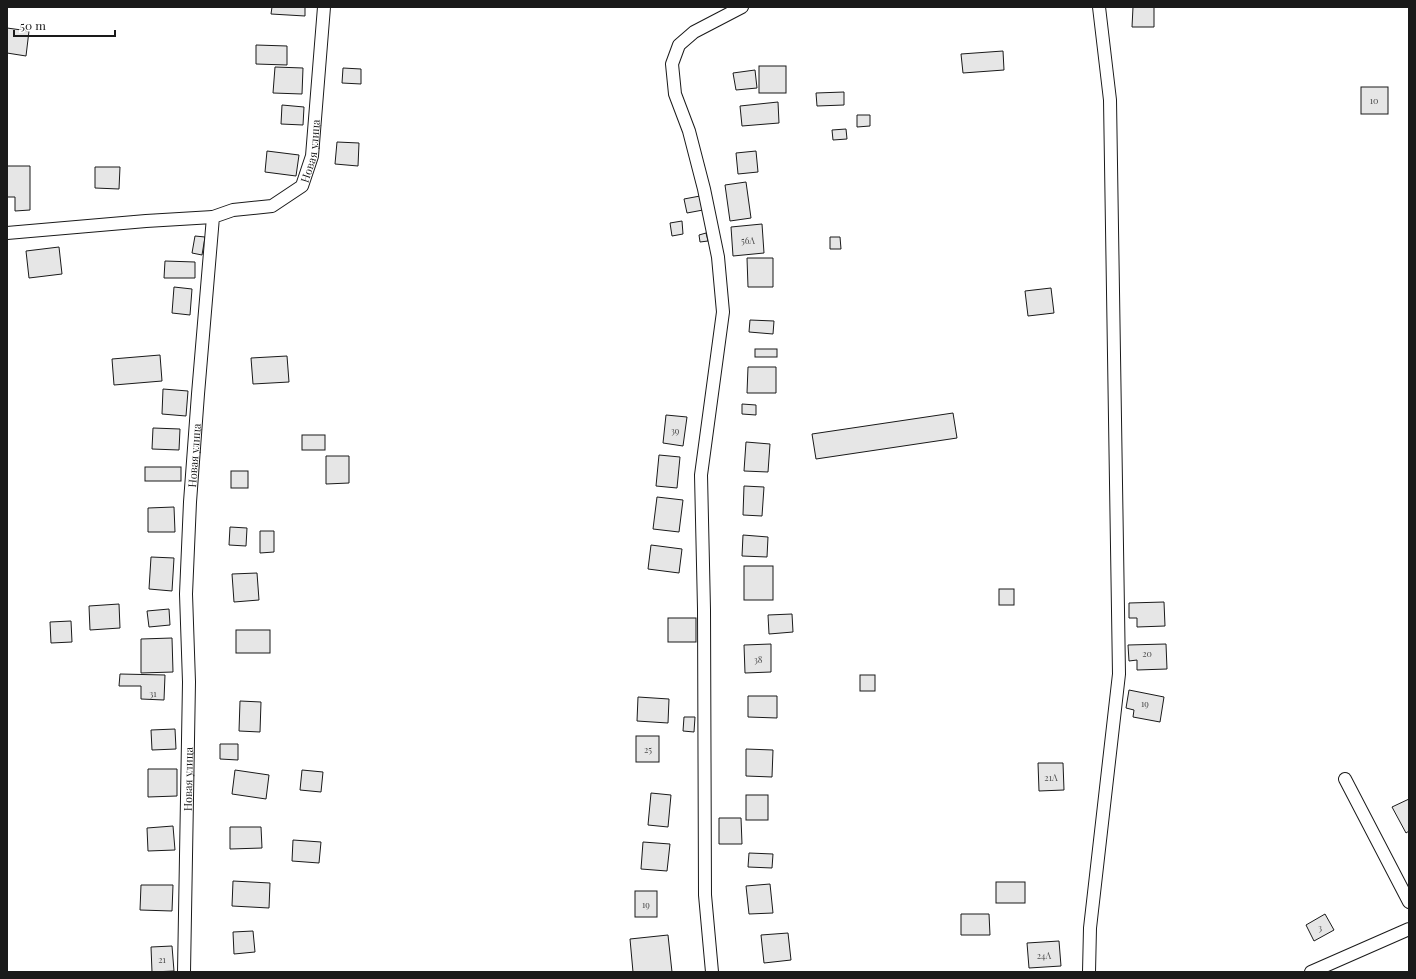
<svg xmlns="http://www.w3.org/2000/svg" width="1416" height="979" font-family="'Playfair Display',serif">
<rect width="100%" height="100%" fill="#fff"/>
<g fill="#e6e6e6" stroke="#1a1a1a">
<polygon points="272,7 305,7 305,16 271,14"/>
<polygon points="1133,7 1154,7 1154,27 1132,27"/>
<polygon points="7,28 29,31 26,56 7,53"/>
<polygon points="256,45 287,46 287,65 256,64"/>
<polygon points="1003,51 1004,70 963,73 961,54"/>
<rect x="759" y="66" width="27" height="27"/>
<polygon points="275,67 303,68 302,94 273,93"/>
<polygon points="343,68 361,69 361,84 342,83"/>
<polygon points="755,70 757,88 736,90 733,73"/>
<rect x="1361" y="87" width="27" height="27"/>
<polygon points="844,92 844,105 817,106 816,93"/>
<polygon points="778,102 779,123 742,126 740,106"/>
<polygon points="282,105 304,107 303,125 281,124"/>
<polygon points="857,115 870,115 870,126 857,127"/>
<polygon points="846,129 847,139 833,140 832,130"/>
<polygon points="337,142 359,143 358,166 335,164"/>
<polygon points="267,151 299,155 296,176 265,172"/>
<polygon points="756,151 758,172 738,174 736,153"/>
<polygon points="7,166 30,166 30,210 15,211 15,197 7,197"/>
<polygon points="95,167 120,167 119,189 95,188"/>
<polygon points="746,182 751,218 730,221 725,185"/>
<polygon points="700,196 703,210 687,213 684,199"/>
<polygon points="682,221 683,234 672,236 670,223"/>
<polygon points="762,224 764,253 733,256 731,227"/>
<polygon points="706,233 708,241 700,242 699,235"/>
<polygon points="195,236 205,237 202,255 192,253"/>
<polygon points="830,237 840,237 841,249 830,249"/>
<polygon points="59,247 62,274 29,278 26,251"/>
<polygon points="747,258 773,258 773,287 748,287"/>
<polygon points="165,261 195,262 195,278 164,278"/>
<polygon points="174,287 192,289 190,315 172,313"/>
<polygon points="1051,288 1054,313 1028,316 1025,291"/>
<polygon points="750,320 774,321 773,334 749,332"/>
<rect x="755" y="349" width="22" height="8"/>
<polygon points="160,355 162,381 114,385 112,359"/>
<polygon points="287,356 289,382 253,384 251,358"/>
<polygon points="748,367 776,367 776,393 747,393"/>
<polygon points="163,389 188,391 186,416 162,414"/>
<polygon points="742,404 756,405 756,415 742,414"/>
<polygon points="953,413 957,438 816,459 812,434"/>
<polygon points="666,415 687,417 683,446 663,443"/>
<polygon points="153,428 180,429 179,450 152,449"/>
<rect x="302" y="435" width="23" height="15"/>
<polygon points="746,442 770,444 768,472 744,471"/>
<polygon points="659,455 680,457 677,488 656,486"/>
<polygon points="326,456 349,456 349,483 326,484"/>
<rect x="145" y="467" width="36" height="14"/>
<rect x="231" y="471" width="17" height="17"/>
<polygon points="744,486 764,487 762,516 743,515"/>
<polygon points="657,497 683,500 679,532 653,529"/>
<polygon points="174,507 175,532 148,532 148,508"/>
<polygon points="230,527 247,528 246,546 229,545"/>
<polygon points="260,531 274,531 274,552 260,553"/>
<polygon points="743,535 768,537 767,557 742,556"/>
<polygon points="651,545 682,549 679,573 648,569"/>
<polygon points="151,557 174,558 172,591 149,589"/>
<rect x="744" y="566" width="29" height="34"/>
<polygon points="257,573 259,600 234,602 232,574"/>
<rect x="999" y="589" width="15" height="16"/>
<polygon points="1164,602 1165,626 1137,627 1137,618 1129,618 1129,603"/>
<polygon points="119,604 120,628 90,630 89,606"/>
<polygon points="169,609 170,625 149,627 147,611"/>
<polygon points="792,614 793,632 769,634 768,615"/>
<rect x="668" y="618" width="28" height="24"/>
<polygon points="71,621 72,642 51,643 50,622"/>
<rect x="236" y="630" width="34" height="23"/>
<polygon points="172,638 173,672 141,673 141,639"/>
<polygon points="771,644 771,672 745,673 744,645"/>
<polygon points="1166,644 1167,669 1137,670 1137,660 1129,661 1128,645"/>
<polygon points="120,674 165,675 164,700 141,699 141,686 119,686"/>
<rect x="860" y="675" width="15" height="16"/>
<polygon points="1129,690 1164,697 1160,722 1133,717 1134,710 1126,708"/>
<polygon points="748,696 777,696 777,718 748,717"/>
<polygon points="638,697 669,699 668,723 637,721"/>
<polygon points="240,701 261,702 260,732 239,731"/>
<polygon points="684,717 695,717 694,732 683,731"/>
<polygon points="175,729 176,749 152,750 151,730"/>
<rect x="636" y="736" width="23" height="26"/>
<polygon points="220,744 238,744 238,760 220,759"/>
<polygon points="746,749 773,750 772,777 746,776"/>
<polygon points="1038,763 1063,763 1064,790 1039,791"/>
<polygon points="148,769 177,769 177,796 148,797"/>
<polygon points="235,770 269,775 266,799 232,794"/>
<polygon points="302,770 323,772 321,792 300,790"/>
<polygon points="651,793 671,795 668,827 648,825"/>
<rect x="746" y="795" width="22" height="25"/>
<polygon points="1409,799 1409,831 1406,833 1392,807"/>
<polygon points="719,818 741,818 742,844 719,844"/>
<polygon points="173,826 175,850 148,851 147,828"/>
<polygon points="230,827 261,827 262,848 230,849"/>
<polygon points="293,840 321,842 319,863 292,861"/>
<polygon points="643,842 670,844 667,871 641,869"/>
<polygon points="749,853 773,854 772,868 748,867"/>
<polygon points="233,881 270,883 269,908 232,906"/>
<rect x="996" y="882" width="29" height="21"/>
<polygon points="770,884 773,913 749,914 746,886"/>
<polygon points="141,885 173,885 172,911 140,910"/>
<rect x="635" y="891" width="22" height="26"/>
<polygon points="961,914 989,914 990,935 961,935"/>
<polygon points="1325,914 1334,930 1314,941 1306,925"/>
<polygon points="253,931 255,952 234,954 233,932"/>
<polygon points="788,933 791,960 764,963 761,935"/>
<polygon points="668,935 672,972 633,972 630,939"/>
<polygon points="1059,941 1061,966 1029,968 1027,943"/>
<polygon points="172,946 174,971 152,972 151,947"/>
</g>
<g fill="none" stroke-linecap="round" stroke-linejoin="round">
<g stroke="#1a1a1a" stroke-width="14">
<g id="street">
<polyline points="7,233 146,221 213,217"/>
<polyline points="1345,779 1409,902"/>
<path id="s1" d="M 184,972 L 189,682 L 186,594 L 190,502 L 198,394 L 213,217 L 233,210 L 272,206 L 302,186 L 312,156 L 324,7"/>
<polyline points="712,972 705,895 704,609 701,475 723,312 718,257 704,189 689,131 675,94 672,64 679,45 694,32 742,7"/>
<polyline points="1089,972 1090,928 1119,674 1110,100 1099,7"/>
<polyline points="1311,972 1409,929"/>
</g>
</g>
<use href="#street" stroke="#fff" stroke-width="12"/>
</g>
<g text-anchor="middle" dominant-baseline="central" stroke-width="3" stroke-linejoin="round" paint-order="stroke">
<g font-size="9" fill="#4d4d4d">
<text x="1374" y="100">10</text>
<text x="748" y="240">56А</text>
<text x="675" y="430">39</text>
<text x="1147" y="653">20</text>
<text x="758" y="659">38</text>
<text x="153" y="693">31</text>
<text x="1145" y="703">19</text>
<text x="648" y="749">25</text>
<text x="1051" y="777">21А</text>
<text x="646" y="904">19</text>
<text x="1320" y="927">3</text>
<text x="1044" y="955">24А</text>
<text x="162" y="959">21</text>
</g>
<g font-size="11" fill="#1a1a1a" stroke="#fff">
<text stroke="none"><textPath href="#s1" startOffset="889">Новая улица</textPath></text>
<text stroke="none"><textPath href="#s1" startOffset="517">Новая улица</textPath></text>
<text stroke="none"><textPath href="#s1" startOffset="193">Новая улица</textPath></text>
</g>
</g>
<rect width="1416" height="979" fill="none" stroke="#1a1a1a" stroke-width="16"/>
<path d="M14 30v6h101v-6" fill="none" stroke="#1a1a1a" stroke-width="2"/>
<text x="20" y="30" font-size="12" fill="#1a1a1a" stroke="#ffffff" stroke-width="3" paint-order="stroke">50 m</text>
</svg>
